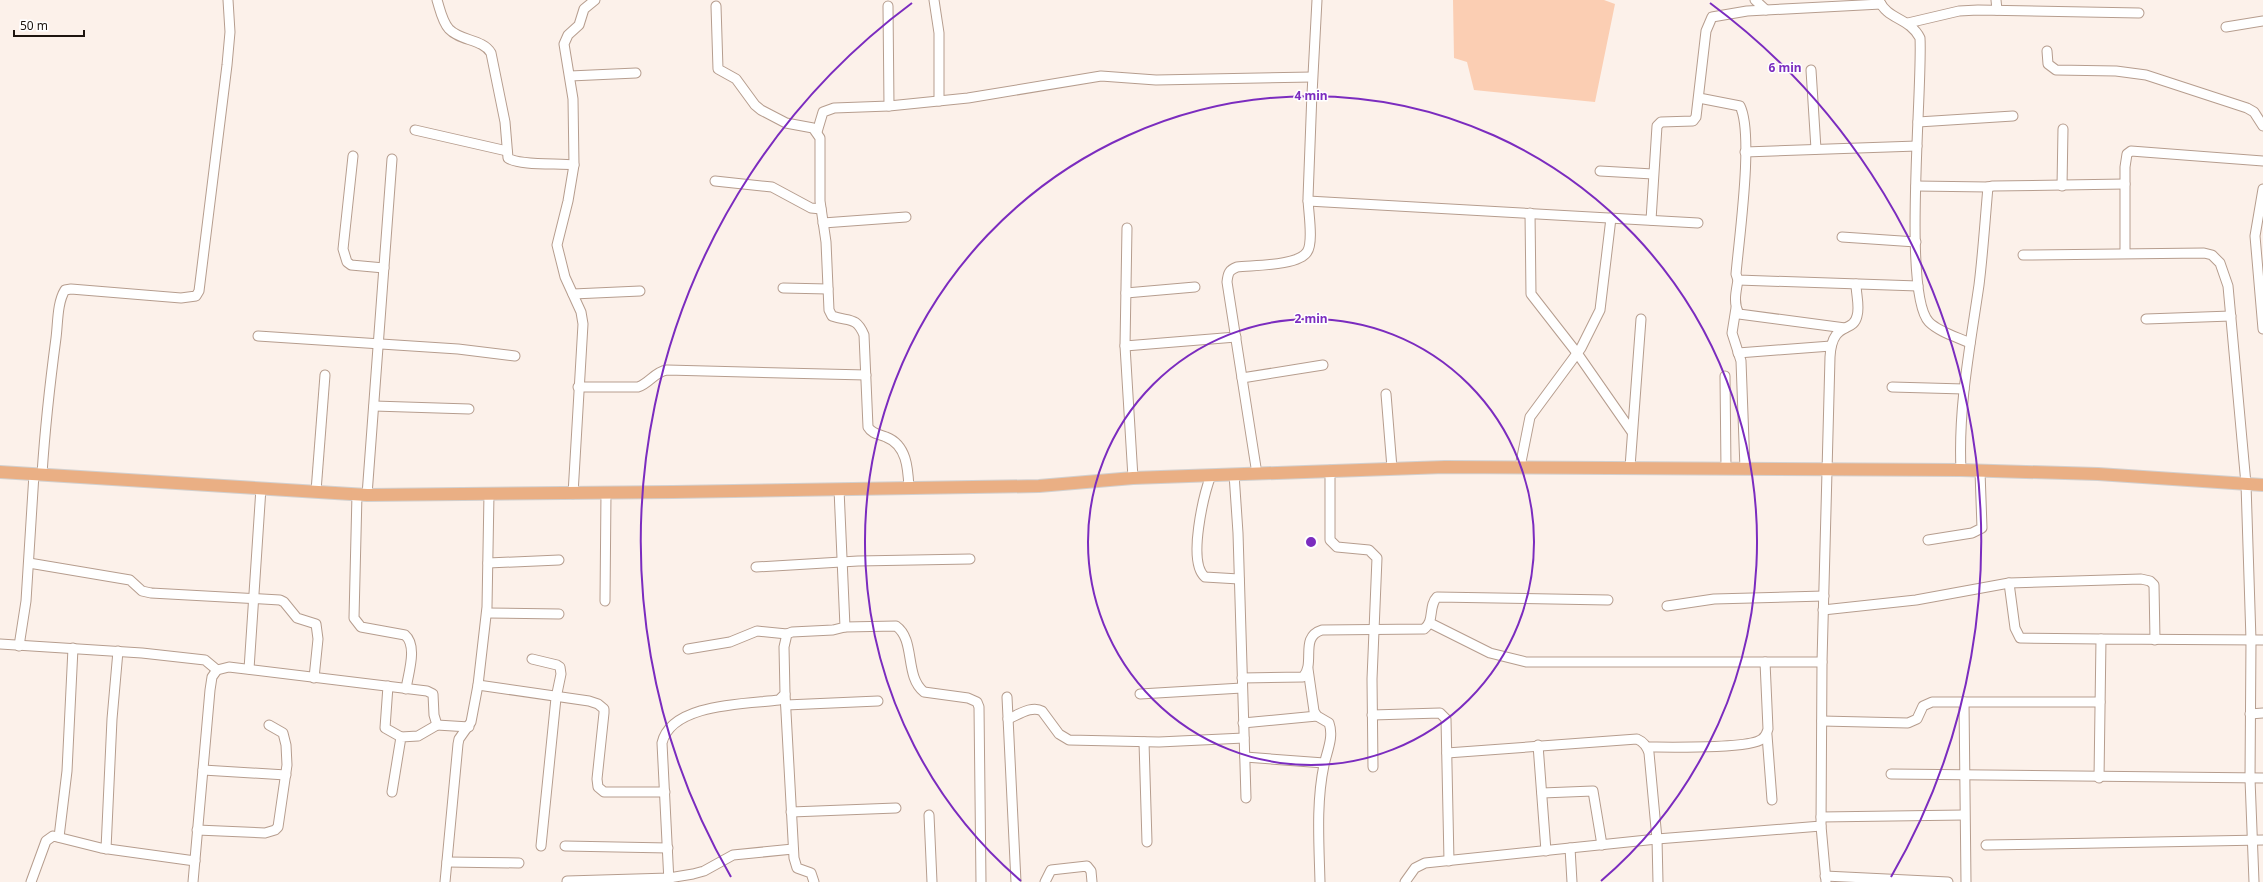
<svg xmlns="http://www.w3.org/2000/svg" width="2263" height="882" font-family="'Noto Sans',sans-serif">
<rect width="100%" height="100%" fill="#fcf1ea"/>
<polygon fill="#fbceb3" points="1453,0 1604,0 1615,4 1595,102 1474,90 1467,62 1454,58"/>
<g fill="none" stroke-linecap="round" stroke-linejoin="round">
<g stroke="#b69d8e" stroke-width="11">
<g id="minor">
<path d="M 437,0 C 440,9 442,21 449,29 C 460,41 483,39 491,53 L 505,122 L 508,158 C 519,166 560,163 574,165"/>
<polyline points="934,0 939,33 939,101"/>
<polyline points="1755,0 1766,10"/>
<path d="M 1879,0 C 1887,20 1909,17 1920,38 C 1923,86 1902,294 1929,322 C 1939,332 1957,337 1970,343"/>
<polyline points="1996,0 1997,10"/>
<path d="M 716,6 L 718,69 L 736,79 L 755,105 L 761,110 L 786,123 L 813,128 L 820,138 L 820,201 L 826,242 L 829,310 L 832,316 C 849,322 856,316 864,335 L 868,427 C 872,434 879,434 886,437 C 907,445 908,469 909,488"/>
<polyline points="888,6 889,106"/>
<polyline points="1908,23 1959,11 1978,10 2139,13"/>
<polyline points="2226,27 2263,21"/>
<polyline points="2047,51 2048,64 2056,70 2116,71 2146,75 2247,108 2254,112 2263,126"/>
<polyline points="1811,70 1816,149"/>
<polyline points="570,76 636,73"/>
<path d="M 1699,98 L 1740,106 C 1754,134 1739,238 1736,274 L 1738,280 L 1918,286"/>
<polyline points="1918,122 2013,116"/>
<polyline points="415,130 507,151"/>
<polyline points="817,132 823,112 834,108 889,106 968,98 1101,76 1156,80 1312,77"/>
<polyline points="1745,152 1917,146"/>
<polyline points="353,156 343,249 347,262 351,265 384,268"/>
<polyline points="1600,171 1653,174"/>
<polyline points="715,181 772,187 811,208 821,209"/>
<polyline points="1916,186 1988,187"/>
<polyline points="2062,186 2063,129"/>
<polyline points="2263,189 2255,236 2263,329"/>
<polyline points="1308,201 1698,223"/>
<polyline points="1530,213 1531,294 1577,353 1632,432"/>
<polyline points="1651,220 1657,126 1661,122 1693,121 1696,117 1706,31 1712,17 1747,11 1881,4"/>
<polyline points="823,223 906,217"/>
<polyline points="1127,228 1125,346 1133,478"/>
<polyline points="1842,237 1916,242"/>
<polyline points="2125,253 2125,167 2127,154 2131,151 2263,161"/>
<polyline points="2023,255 2204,253 2212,255 2220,263 2228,286 2246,484 2251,640 2250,779 2254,882"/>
<path d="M 1738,280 C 1736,292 1733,303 1739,314 L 1845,328"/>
<polyline points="783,288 828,289"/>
<polyline points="1126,293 1195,287"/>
<polyline points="573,294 640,291"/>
<polyline points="1736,308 1732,333 1741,361 1745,469"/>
<polyline points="2146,319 2231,316"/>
<polyline points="258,336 458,349 515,356"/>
<polyline points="1125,346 1236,337"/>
<polyline points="1738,353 1831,346"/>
<polyline points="1725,376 1726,469"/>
<polyline points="1242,378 1323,365"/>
<path d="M 578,387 L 638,387 C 650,383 654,372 667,370 L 866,375"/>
<polyline points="1892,387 1964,389"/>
<polyline points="1386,394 1392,468"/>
<polyline points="374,406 469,409"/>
<polyline points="1520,467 1530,417 1581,348 1600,310 1611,218"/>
<polyline points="1630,467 1641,319"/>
<polyline points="1330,470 1330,540 1337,547 1369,550 1377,558 1372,679 1373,767"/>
<path d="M 1961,470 C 1958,408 1970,347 1979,285 C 1983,253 1985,220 1988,187 L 1993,186 L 2125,184"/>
<path d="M 42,474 C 45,428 50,383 56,338 C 58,323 57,303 65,290 L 71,289 L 181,298 L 196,296 L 199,291 L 227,65 L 230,32 L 228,0"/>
<polyline points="1234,474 1238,533 1246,798"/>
<path d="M 1257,474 L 1227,282 C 1228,273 1229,270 1237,267 C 1253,265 1298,266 1307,252 C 1314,242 1308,211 1308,198 C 1310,132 1313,66 1317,0"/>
<path d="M 1211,475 C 1204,494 1187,562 1205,577 L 1239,579"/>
<polyline points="316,491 325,375"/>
<path d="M 357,494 L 354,618 L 361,627 L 405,635 C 418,646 408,674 406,689"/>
<polyline points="573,494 583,324 581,312 565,277 557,245 568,201 574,165 573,99 564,44 568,35 579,25 584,9 595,0"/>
<polyline points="367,495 392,159"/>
<polyline points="1928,540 1972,533 1982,528 1980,471"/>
<polyline points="29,563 130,580 142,591 151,593 280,600 284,602 297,618 316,624 318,639 314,678"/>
<polyline points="488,563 559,560"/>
<polyline points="756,567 858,561 970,559"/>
<polyline points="2009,583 2015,628 2020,638 2101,639"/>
<polyline points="605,601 606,493"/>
<polyline points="1667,606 1714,599 1824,596"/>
<polyline points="1823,610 1916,600 2009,583 2141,579 2150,581 2154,585 2155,640"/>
<polyline points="487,613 559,614"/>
<polyline points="1430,623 1490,653 1526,662 1822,662"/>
<path d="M 845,627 L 896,626 C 916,640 904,676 924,692 L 968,698 L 977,702 L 979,707 L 981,882"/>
<polyline points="0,644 142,653 205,660 217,670"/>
<polyline points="19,646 26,601 34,474"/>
<polyline points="688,649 730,642 757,631 787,634"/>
<polyline points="532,659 557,665 560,667 561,674 556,698 541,846"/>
<polyline points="249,669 261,488"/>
<path d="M 1308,669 L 1314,711 L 1317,716 L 1329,723 C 1334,737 1327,751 1324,765 C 1316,803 1319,843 1320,882"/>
<path d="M 1242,678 L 1303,677 C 1316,663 1299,637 1322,630 L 1424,629 C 1435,621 1428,606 1437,597 L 1608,600"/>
<polyline points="478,685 589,701 598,704 604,709 604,713 597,779 598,787 604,792 665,792"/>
<polyline points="388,686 385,728 401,737"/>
<polyline points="785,694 794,858 797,868 811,873 814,882"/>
<polyline points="1140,694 1242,688"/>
<polyline points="1007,697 1016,882"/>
<polyline points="1964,702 1966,882"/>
<polyline points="786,705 878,701"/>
<polyline points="2250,714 2263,713"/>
<polyline points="1372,715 1440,713 1446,719 1449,861"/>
<path d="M 1008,719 C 1018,715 1032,705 1042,711 L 1059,734 L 1069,740 L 1159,742 L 1244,738"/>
<polyline points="1822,721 1908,723 1917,719 1923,706 1932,702 2100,702"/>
<polyline points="1243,723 1317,716"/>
<polyline points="1767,735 1772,800"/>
<polyline points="1144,742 1147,842"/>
<polyline points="1538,745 1546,851"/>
<path d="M 1647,747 C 1668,747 1750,749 1762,739 C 1766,736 1767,733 1768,729 L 1765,662"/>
<path d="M 1447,753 L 1637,739 C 1644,742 1647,746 1649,753 L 1657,839 L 1658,882"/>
<polyline points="1245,757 1324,763"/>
<polyline points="203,770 286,775"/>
<polyline points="1891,774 2263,778"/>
<polyline points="2099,778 2101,639 2263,640"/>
<polyline points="392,792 401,737 418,736 437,725"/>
<polyline points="1542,793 1593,791 1602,845"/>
<polyline points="791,812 896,808"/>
<polyline points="929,815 932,882"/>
<polyline points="1821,817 1964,815"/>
<polyline points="1821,826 1826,881"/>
<polyline points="197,830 265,833 275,830 278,827 287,765 286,745 283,733 269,725"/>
<polyline points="59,837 67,771 73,648"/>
<polyline points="1986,845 2263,840"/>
<polyline points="565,846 668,848"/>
<polyline points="1570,848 1572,882"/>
<polyline points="106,849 112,719 118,651"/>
<polyline points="447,862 519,863"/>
<polyline points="1825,876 1948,882"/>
<polyline points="567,881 669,878 693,874 704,871 733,855 793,849"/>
<polyline points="31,882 46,841 53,836 101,848 195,861"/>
<polyline points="193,882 210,690 212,677 217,670 229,667 427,691 433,694 434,715 437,725 469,727"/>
<polyline points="445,882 458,744 459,739 471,722 478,685 487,607 489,494"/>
<path d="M 669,882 L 662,743 C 671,703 747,704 779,700 L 785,694 L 784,647 L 787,634 L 792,632 L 833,630 L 845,627 L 839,489"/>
<polyline points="1045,882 1051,870 1087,866 1091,871 1092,882"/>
<path d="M 1405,882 L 1415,868 L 1425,863 L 1657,839 L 1821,826 L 1822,662 L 1830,357 C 1832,320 1853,334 1857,316 C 1860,307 1856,294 1856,284"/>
</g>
</g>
<g stroke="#d2d0cf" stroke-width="14">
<polyline id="major" points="0,472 367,495 673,492 1039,486 1133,478 1445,467 1961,470 2098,474 2263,485"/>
</g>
<use href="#minor" stroke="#fff" stroke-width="9"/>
<use href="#major" stroke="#eaaf84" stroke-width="12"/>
</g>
<g fill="none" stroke="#7b2cbf" stroke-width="2">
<circle cx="1311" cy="542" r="223"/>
<path d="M1021 881A446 446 0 1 1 1601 881"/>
<path d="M731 877A670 670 0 0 1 912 3M1710 3A670 670 0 0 1 1891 877"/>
</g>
<circle cx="1311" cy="542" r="6" fill="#7b2cbf" stroke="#fff" stroke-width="2"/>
<g font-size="12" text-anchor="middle" font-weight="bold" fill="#7b2cbf" stroke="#fff" stroke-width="3" stroke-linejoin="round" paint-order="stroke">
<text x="1785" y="72">6 min</text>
<text x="1311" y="100">4 min</text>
<text x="1311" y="323">2 min</text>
</g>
<path d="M14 30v6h70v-6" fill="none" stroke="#1e150f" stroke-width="2"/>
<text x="20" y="30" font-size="12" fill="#1e150f" stroke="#ffffff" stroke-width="3" paint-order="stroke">50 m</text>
</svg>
